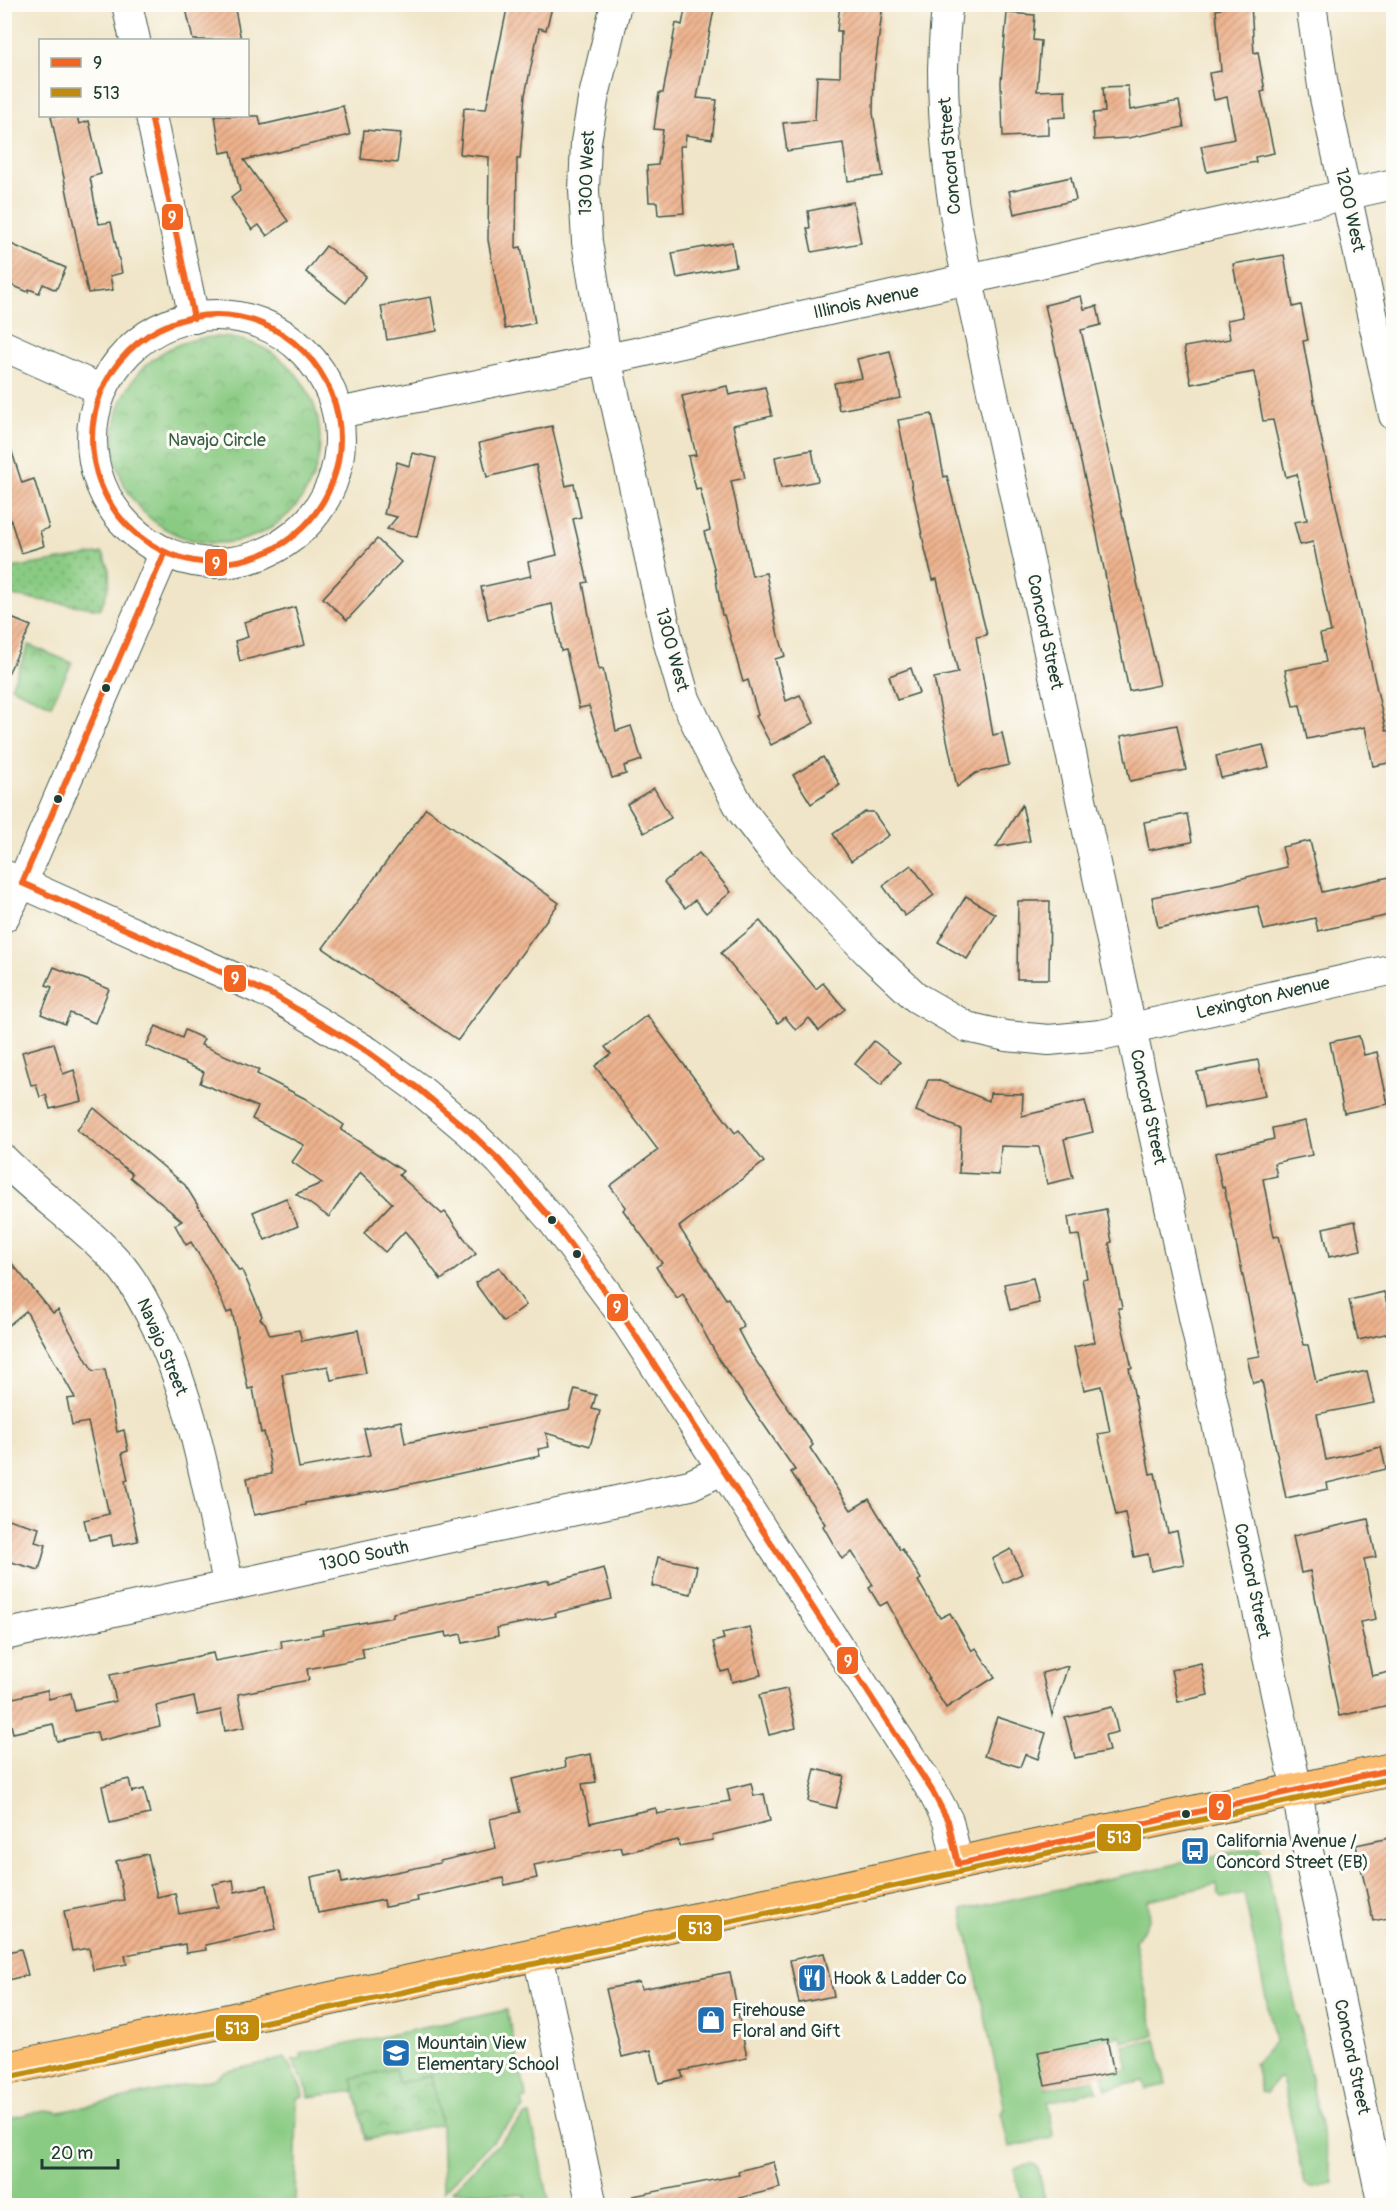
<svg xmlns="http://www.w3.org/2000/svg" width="1398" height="2210" font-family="Pangolin,sans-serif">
<defs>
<pattern id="park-crowns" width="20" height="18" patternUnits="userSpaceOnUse" patternTransform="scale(1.5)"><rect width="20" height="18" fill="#8acb83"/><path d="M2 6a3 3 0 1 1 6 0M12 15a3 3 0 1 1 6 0" fill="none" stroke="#70a66c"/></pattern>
<pattern id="garden-dots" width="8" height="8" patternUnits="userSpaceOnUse" patternTransform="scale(1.5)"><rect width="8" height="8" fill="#8acb83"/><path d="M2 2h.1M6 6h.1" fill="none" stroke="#70a66c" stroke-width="1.8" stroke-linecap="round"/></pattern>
<pattern id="building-hatch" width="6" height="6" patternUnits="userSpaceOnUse" patternTransform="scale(1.5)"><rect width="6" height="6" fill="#eeb28d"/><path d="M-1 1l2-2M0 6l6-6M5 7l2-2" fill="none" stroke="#c09274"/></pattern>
</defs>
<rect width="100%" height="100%" fill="#fdfcf7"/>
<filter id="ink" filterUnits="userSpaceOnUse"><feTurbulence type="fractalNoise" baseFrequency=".0167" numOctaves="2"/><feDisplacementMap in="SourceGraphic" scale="12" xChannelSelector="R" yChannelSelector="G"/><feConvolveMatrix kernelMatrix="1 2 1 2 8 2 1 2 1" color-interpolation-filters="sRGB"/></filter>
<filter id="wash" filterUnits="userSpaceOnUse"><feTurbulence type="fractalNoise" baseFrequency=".008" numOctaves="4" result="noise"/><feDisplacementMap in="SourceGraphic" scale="24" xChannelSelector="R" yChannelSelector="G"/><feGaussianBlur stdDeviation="1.35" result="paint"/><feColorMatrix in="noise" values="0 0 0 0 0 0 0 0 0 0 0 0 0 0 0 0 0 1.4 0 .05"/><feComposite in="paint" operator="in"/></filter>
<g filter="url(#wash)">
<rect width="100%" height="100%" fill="#f0e5c8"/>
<g fill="#8acb83" stroke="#54845c" stroke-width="1.5">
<polygon points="1256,1847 1261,1847 1263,1852 1333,2183 1311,2188 1305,2184 1282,2078 1278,2078 1266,2093 1261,2092 1255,2064 1275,2041 1244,1894 1222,1898 1219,1895 1217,1884 1148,1900 1150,1919 1135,1941 1155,2035 1122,2042 1121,2036 1039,2053 1046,2089 1094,2079 1097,2091 1048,2102 1054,2135 1052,2138 1009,2147 1001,2112 1005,2110 962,1910"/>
<polygon points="507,2010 527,2099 522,2100 524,2108 443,2192 441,2124 431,2076 398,2083 395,2069 353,2078 355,2091 309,2097 308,2090 292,2061 302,2059 301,2054"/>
<polygon points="1156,2039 1166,2085 1146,2089 1144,2081 1106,2089 1103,2075 1128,2069 1123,2046"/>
<polygon points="285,2058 302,2090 303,2097 297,2098 295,2205 5,2205 5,2119 45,2110 60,2112 214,2079 224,2072"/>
<polygon points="530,2115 550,2205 527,2205 525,2195 452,2191 525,2116"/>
<polygon points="1033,2164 1038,2167 1046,2205 1022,2205 1014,2168"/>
</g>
<g fill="url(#park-crowns)" stroke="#54845c" stroke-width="1.5">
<circle cx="217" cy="440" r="103"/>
<polygon points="29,645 72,663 51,705 11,687"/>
<polygon points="395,2069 398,2083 431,2076 441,2124 366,2140 352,2078"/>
</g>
<path fill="url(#garden-dots)" stroke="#54845c" stroke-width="1.5" d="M 102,553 C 115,572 109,590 100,609 L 5,595 L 5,571 L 12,568 Z"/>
<g id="blocks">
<g fill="url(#building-hatch)">
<polygon points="185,4 234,4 241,40 193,40"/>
<polygon points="508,4 553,4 546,30 539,28 525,95 520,159 517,159 516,248 521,247 535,323 505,329 488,240 489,157 460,154 464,108 486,109"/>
<polygon points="686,4 715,4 697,98 717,100 712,139 686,135 685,146 680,146 684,213 658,215 657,202 649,202 647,166 658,165 663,130 654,129 659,93 663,93 676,23 682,25"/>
<polygon points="840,4 883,4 874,75 873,113 883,176 848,181 843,143 787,151 783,123 815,120 817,76 840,77 841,31 837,31"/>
<polygon points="1221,4 1251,4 1254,53 1258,52 1265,91 1261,92 1274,153 1255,157 1256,162 1207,172 1201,146 1235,139 1227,97 1214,100 1209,73 1221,71 1216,10 1221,9"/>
<polygon points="1007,13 1035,15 1033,40 1041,41 1037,91 1065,90 1066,117 1048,118 1048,135 1003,137 1001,82"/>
<polygon points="1128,86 1130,110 1179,101 1184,127 1128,138 1094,140 1093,113 1105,112 1103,87"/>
<polygon points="343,106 350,135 244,160 288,221 267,236 259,225 252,230 231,198 240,191 231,151 221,153 215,116 259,116 261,125"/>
<polygon points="51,116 77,116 79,124 89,121 101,174 90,177 94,199 99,224 111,222 122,273 110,276 113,290 88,293"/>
<polygon points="364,130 401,133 397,163 361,159"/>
<polygon points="1071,177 1076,200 1014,214 1009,191"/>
<polygon points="853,202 861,243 812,252 807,228 810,228 808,211"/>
<polygon points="4,241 66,268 56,290 43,284 39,293 29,289 28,292 4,282"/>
<polygon points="732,242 736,266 677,278 672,253"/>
<polygon points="326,246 366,276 346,303 306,272"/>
<polygon points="1284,255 1293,307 1301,305 1308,340 1303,341 1319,428 1386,731 1394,730 1394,762 1373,766 1365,727 1307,739 1300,705 1293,706 1285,670 1326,662 1320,634 1331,632 1313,542 1300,545 1294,522 1307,520 1297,474 1286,477 1273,420 1263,421 1254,372 1191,384 1184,347 1230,339 1227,320 1243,317 1233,264"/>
<polygon points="1081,296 1084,309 1097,306 1101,325 1081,330 1160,685 1129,691 1092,510 1045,305"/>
<polygon points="431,297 437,331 387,340 381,306"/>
<polygon points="890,351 901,398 839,410 834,383 862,378 857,359"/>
<polygon points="727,386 729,395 765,387 772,416 733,425 745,478 731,481 752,576 766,573 778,636 779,636 785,656 775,659 786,701 800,695 814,723 771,745 756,716 758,715 748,680 743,682 724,615 722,615 714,568 704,532 710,530 700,488 696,489 688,456 696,455 682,396"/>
<polygon points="932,414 944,477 947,476 987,635 976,637 993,735 1002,733 1009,765 976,773 957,787 934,678 958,673 937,579 933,580 925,549 898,420"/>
<polygon points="552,426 566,486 574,484 581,517 573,519 588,582 583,583 599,670 603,669 616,731 631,726 642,760 624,766 626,774 612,778 589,706 579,708 566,650 561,651 552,604 488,619 481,587 531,576 528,562 557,555 536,465 487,477 479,443"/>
<polygon points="4,443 9,443 22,483 34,479 49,528 40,531 44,546 21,553 4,499"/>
<polygon points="812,450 818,481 781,488 775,457"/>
<polygon points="412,453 436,458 417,537 387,529 397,517 384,514 397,462 409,466"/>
<polygon points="377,539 401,562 347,620 323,598"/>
<polygon points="295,607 305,645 240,661 235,641 248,637 244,622"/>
<polygon points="4,615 31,626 4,682"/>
<polygon points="911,668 919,693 897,700 889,676"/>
<polygon points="1177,725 1186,770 1130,781 1121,736"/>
<polygon points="1263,745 1269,767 1221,778 1216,756"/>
<polygon points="823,757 840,785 811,804 793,775"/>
<polygon points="654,788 671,818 644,833 627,804"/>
<polygon points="1022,805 1030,841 996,847"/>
<polygon points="426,808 559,903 458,1040 323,948"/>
<polygon points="865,812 873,812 889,835 851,861 833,834"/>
<polygon points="1187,814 1192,842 1149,850 1144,822"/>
<polygon points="1310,841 1322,892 1394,876 1394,914 1318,931 1315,918 1264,930 1258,906 1158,927 1152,897 1223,883 1287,867 1282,847"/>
<polygon points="699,853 731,892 706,913 695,900 685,908 664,882"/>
<polygon points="911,865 934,895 905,916 883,886"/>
<polygon points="966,896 995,914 967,959 938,942"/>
<polygon points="1018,901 1050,901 1049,979 1017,979"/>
<polygon points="760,921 816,989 823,983 845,1009 819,1031 809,1018 796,1030 785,1017 778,1023 721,953"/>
<polygon points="54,967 109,989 95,1023 70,1013 65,1024 41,1014 52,987 46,985"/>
<polygon points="647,1015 735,1133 739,1130 764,1162 679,1227 726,1299 728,1298 744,1327 738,1330 748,1349 813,1445 810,1448 851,1510 869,1499 900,1550 902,1549 921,1579 918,1581 940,1618 950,1613 972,1651 976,1648 995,1677 946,1708 928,1679 929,1678 887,1602 880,1606 869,1588 873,1585 852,1552 842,1559 823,1526 825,1524 791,1472 795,1470 720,1361 683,1294 677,1298 656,1267 662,1263 623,1210 626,1207 610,1186 658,1150 595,1066 611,1054 605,1047"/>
<polygon points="156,1026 182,1038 185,1030 204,1039 201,1045 259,1070 257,1074 304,1098 344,1125 341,1130 403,1171 399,1175 442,1214 445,1212 476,1254 441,1280 405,1231 385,1252 364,1233 392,1203 360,1172 329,1217 296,1194 322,1183 292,1162 304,1145 252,1119 258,1107 200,1083 204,1072 146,1046"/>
<polygon points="1359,1036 1364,1055 1377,1052 1388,1104 1344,1113 1330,1042"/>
<polygon points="874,1041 900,1062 881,1085 855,1064"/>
<polygon points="54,1043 63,1074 74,1070 82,1101 50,1109 46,1095 40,1097 36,1084 31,1085 22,1052"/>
<polygon points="1258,1060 1265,1096 1204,1108 1197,1072"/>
<polygon points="928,1080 937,1080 989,1101 990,1093 1023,1094 1022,1116 1085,1101 1093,1132 1064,1139 1073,1178 1047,1184 1039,1147 1001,1146 999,1175 959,1173 961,1129 916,1111"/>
<polygon points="94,1108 185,1185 239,1271 242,1270 262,1316 260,1319 265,1323 270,1335 299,1330 302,1341 358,1330 366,1373 331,1380 328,1366 282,1374 299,1468 370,1455 364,1429 401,1421 405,1443 569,1410 575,1389 596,1395 592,1409 600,1411 590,1446 546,1433 549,1447 538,1449 540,1456 378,1491 305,1503 305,1505 254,1515 247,1478 272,1474 264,1432 261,1433 253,1388 248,1389 232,1311 227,1313 209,1271 191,1242 186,1245 175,1225 182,1221 130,1177 132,1174 77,1130"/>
<polygon points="1305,1121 1312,1155 1274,1163 1277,1176 1263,1179 1274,1237 1279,1236 1304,1345 1308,1345 1316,1382 1367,1371 1374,1403 1317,1414 1326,1460 1381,1447 1386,1469 1327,1483 1328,1489 1286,1498 1262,1381 1253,1383 1247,1358 1260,1356 1224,1187 1222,1188 1215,1153 1274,1139 1272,1128"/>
<polygon points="286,1198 298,1226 265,1240 253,1212"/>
<polygon points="1106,1209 1112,1242 1109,1243 1122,1308 1118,1308 1132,1368 1129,1368 1150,1474 1155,1473 1168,1533 1177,1531 1184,1564 1151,1571 1148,1554 1134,1557 1125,1513 1116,1515 1098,1434 1110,1432 1101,1386 1084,1390 1074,1347 1095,1342 1082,1279 1087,1278 1079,1235 1071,1236 1068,1217"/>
<polygon points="1355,1221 1361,1250 1329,1257 1323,1228"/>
<polygon points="4,1254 53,1313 58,1310 93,1371 105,1369 117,1432 124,1430 128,1451 122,1453 128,1480 125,1481 138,1541 113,1546 111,1535 89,1540 84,1520 109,1514 88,1422 72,1425 67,1399 75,1398 26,1311 4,1329"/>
<polygon points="499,1267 526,1305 503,1322 475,1283"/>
<polygon points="1033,1278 1039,1303 1010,1310 1004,1284"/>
<polygon points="1384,1292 1394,1332 1358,1340 1349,1300"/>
<polygon points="4,1518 39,1528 35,1542 46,1545 39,1570 4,1560"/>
<polygon points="1368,1519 1376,1557 1364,1559 1376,1619 1360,1622 1372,1676 1394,1671 1394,1704 1339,1716 1310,1571 1301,1573 1293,1536"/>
<polygon points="1011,1549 1022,1574 1003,1583 992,1559"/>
<polygon points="658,1557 697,1566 691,1594 652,1586"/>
<polygon points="604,1568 612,1599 555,1613 556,1616 497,1628 498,1636 463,1643 461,1634 447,1637 446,1632 362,1648 364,1658 307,1669 309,1680 238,1694 245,1727 225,1731 221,1710 198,1715 194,1697 156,1706 160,1726 99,1741 97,1732 57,1741 53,1724 13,1733 5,1700 47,1690 49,1699 71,1693 75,1711 116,1701 110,1675 213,1653 215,1661 282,1648 281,1641 323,1634 322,1630 393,1617 393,1613 549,1580 549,1583"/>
<polygon points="750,1627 761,1675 732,1682 729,1670 721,1672 713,1642 724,1639 722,1633"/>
<polygon points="1201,1663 1208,1695 1178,1702 1171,1670"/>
<polygon points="1068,1666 1052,1715 1042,1673"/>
<polygon points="787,1689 796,1728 769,1735 759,1695"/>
<polygon points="1112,1707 1118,1732 1105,1735 1109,1751 1075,1758 1065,1718"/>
<polygon points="997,1717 1046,1733 1038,1759 1025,1754 1020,1767 984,1756"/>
<polygon points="591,1754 596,1782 582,1784 590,1823 656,1808 657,1814 730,1801 727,1789 751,1783 754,1796 764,1794 770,1821 712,1835 713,1840 679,1846 678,1840 623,1853 621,1847 534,1865 537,1878 505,1885 503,1878 417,1897 418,1901 385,1907 384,1900 318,1913 311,1877 340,1871 342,1883 440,1863 440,1861 496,1848 490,1819 520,1812 512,1779 566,1767 565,1759"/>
<polygon points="815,1769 844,1776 836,1808 808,1801"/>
<polygon points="129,1779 132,1792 144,1789 150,1814 110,1823 102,1786"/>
<polygon points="1394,1837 1394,1917 1373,1921 1356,1845"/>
<polygon points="148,1854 157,1897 175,1893 179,1914 218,1907 213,1884 233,1880 235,1892 267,1885 276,1929 205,1945 206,1950 186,1953 185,1944 125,1955 127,1964 93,1970 89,1948 72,1951 64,1911 124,1900 116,1861"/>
<polygon points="21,1949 28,1975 4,1981 4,1953"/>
<polygon points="824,1953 834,1996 799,2003 790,1960"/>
<polygon points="730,1972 747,2058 681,2071 683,2077 659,2083 651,2050 622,2057 606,1989 639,1982 641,1989"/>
<polygon points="1107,2039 1114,2073 1045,2086 1038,2052"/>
<polygon points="774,2162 780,2188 739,2198 740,2205 634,2205 633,2196 739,2175 738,2171"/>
</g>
</g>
</g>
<g filter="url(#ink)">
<use href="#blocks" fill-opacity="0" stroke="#3e564a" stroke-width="1.5"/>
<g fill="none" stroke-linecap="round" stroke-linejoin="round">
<g stroke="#3e564a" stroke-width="32">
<g id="minor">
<polyline points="127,4 135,40"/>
<polyline points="616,4 593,100 586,142 584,190 587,242 606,358 668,640 685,699 711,754 742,811 781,862 869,953 917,998 967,1027 1006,1036 1049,1040 1101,1035 1394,969"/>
<path d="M 948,4 C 944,26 944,48 943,69 C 943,132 950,192 962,253 L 1297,1790 L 1304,1832 L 1383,2206"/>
<polyline points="1311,4 1324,93 1394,415"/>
<polyline points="151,116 194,318"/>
<circle cx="216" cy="439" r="124"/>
<polyline points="4,346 102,390"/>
<polyline points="338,413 636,353 1394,184"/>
<polyline points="4,875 275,996 368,1052 419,1089 470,1132 500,1161 552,1220 619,1310 933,1792 948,1821 958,1864"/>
<polyline points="4,917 22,883 165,552"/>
<path d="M 4,1160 C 41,1197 85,1226 119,1264 C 133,1280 143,1300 153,1319 C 195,1401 208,1496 229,1586"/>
<polyline points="4,1635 690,1485 722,1470"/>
<polyline points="538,1955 592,2206"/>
</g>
</g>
<g stroke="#3e564a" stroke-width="35">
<polyline id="major" points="4,2069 1394,1769"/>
</g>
<use href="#minor" stroke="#fff" stroke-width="30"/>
<use href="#major" stroke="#fcbd6f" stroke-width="33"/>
<g stroke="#fdfcf7" stroke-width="10">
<g id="bus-1">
<polyline points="151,116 194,318"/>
<circle cx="216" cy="439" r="124"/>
<polyline points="22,883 275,996 368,1052 419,1089 470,1132 500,1161 552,1220 619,1310 933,1792 948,1821 958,1864"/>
<polyline points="22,883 165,552"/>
<polyline points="958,1864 1394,1769"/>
</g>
</g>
<g stroke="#fdfcf7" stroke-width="10">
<polyline id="bus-2" points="6,2078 1394,1778"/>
</g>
<use href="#bus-1" stroke="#f26522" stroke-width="6"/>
<use href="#bus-2" stroke="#c18c0d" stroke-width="6"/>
</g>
</g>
<defs>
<g id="bus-square" transform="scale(1.5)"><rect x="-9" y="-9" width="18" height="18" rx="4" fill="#1f6fb2" stroke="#fdfcf7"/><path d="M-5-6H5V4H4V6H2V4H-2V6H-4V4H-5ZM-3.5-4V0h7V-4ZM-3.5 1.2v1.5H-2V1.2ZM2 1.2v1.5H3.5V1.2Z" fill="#fff"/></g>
<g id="restaurant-square" transform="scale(1.5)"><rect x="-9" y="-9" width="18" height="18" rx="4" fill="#1f6fb2" stroke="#fdfcf7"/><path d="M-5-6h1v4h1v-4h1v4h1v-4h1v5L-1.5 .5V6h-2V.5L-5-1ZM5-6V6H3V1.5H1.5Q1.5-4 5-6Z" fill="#fff"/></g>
<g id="shop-square" transform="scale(1.5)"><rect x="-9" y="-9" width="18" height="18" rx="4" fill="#1f6fb2" stroke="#fdfcf7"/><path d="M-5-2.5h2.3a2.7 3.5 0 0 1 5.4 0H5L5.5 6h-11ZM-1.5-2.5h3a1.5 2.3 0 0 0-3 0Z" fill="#fff"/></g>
<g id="school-square" transform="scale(1.5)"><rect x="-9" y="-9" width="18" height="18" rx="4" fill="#1f6fb2" stroke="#fdfcf7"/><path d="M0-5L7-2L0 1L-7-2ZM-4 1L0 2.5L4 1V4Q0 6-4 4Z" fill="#fff"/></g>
</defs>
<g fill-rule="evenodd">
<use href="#bus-square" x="1195" y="1851"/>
<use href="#restaurant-square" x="812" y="1978"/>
<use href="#shop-square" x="711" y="2020"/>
<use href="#school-square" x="396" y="2053"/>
</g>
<g fill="#1f3d34" stroke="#fdfcf7" stroke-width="2">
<circle cx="106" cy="688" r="5"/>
<circle cx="58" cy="799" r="5"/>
<circle cx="552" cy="1220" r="5"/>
<circle cx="577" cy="1254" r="5"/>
<circle cx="1186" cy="1814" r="5"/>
</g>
<g text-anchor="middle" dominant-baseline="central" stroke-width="6" stroke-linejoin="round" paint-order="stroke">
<g font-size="18" fill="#1f3d34" stroke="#fdfcf7">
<text transform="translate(950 156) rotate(-95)">Concord Street</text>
<text transform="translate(587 173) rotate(-88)">1300 West</text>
<text transform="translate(1350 210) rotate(78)">1200 West</text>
<text transform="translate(866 302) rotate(-12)">Illinois Avenue</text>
<text transform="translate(1045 632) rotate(78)">Concord Street</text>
<text transform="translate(672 650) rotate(75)">1300 West</text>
<text transform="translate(1263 998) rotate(-13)">Lexington Avenue</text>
<text transform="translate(1148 1107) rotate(78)">Concord Street</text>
<text transform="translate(162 1347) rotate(67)">Navajo Street</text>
<text transform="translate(364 1556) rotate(-12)">1300 South</text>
<text transform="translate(1252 1581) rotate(78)">Concord Street</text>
<text transform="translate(1352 2057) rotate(78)">Concord Street</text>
</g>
<g font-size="18" fill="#3a6048" stroke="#fdfcf7">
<text x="217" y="440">Navajo Circle</text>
</g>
<g font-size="18" fill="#1f3d34" stroke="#fdfcf7" text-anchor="start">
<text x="1216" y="1841">California Avenue /<tspan x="1216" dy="21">Concord Street (EB)</tspan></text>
<text x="833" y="1978">Hook &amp; Ladder Co</text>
<text x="732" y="2010">Firehouse<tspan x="732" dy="21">Floral and Gift</tspan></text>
<text x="417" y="2043">Mountain View<tspan x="417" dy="21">Elementary School</tspan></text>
</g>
</g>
<g stroke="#fdfcf7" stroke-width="2">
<rect x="161" y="203" width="23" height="28" rx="6" fill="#f26522"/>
<rect x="204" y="548" width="24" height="29" rx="6" fill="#f26522"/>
<rect x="223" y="964" width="24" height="29" rx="6" fill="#f26522"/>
<rect x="606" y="1293" width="23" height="29" rx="6" fill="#f26522"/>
<rect x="836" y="1646" width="23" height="29" rx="6" fill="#f26522"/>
<rect x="1208" y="1793" width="24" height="28" rx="6" fill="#f26522"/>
<rect x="1096" y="1823" width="46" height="29" rx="6" fill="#c18c0d"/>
<rect x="677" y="1914" width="46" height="28" rx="6" fill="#c18c0d"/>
<rect x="215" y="2014" width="45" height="28" rx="6" fill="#c18c0d"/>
</g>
<g font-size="16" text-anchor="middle" font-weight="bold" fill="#fff">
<text x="172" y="223">9</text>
<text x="216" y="569">9</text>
<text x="235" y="984">9</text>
<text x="617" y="1313">9</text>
<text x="848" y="1667">9</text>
<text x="1220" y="1813">9</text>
<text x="1119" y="1843">513</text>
<text x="700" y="1934">513</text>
<text x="237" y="2034">513</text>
</g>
<rect width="1398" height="2210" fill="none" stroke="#fdfcf7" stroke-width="24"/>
<rect x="39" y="39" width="210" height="78" fill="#fdfcf7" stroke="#a4b0a9" stroke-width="1.5"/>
<rect x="51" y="58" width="30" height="9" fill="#f26522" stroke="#a4b0a9" stroke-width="1.5"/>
<text x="93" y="69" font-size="18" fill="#1f3d34">9</text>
<rect x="51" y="88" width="30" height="9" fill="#c18c0d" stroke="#a4b0a9" stroke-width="1.5"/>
<text x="93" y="99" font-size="18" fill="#1f3d34">513</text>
<path d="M42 2159v9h76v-9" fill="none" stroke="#1f3d34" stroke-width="3"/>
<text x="51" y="2159" font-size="18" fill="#1f3d34" stroke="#fdfcf7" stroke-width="4.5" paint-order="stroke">20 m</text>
</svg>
